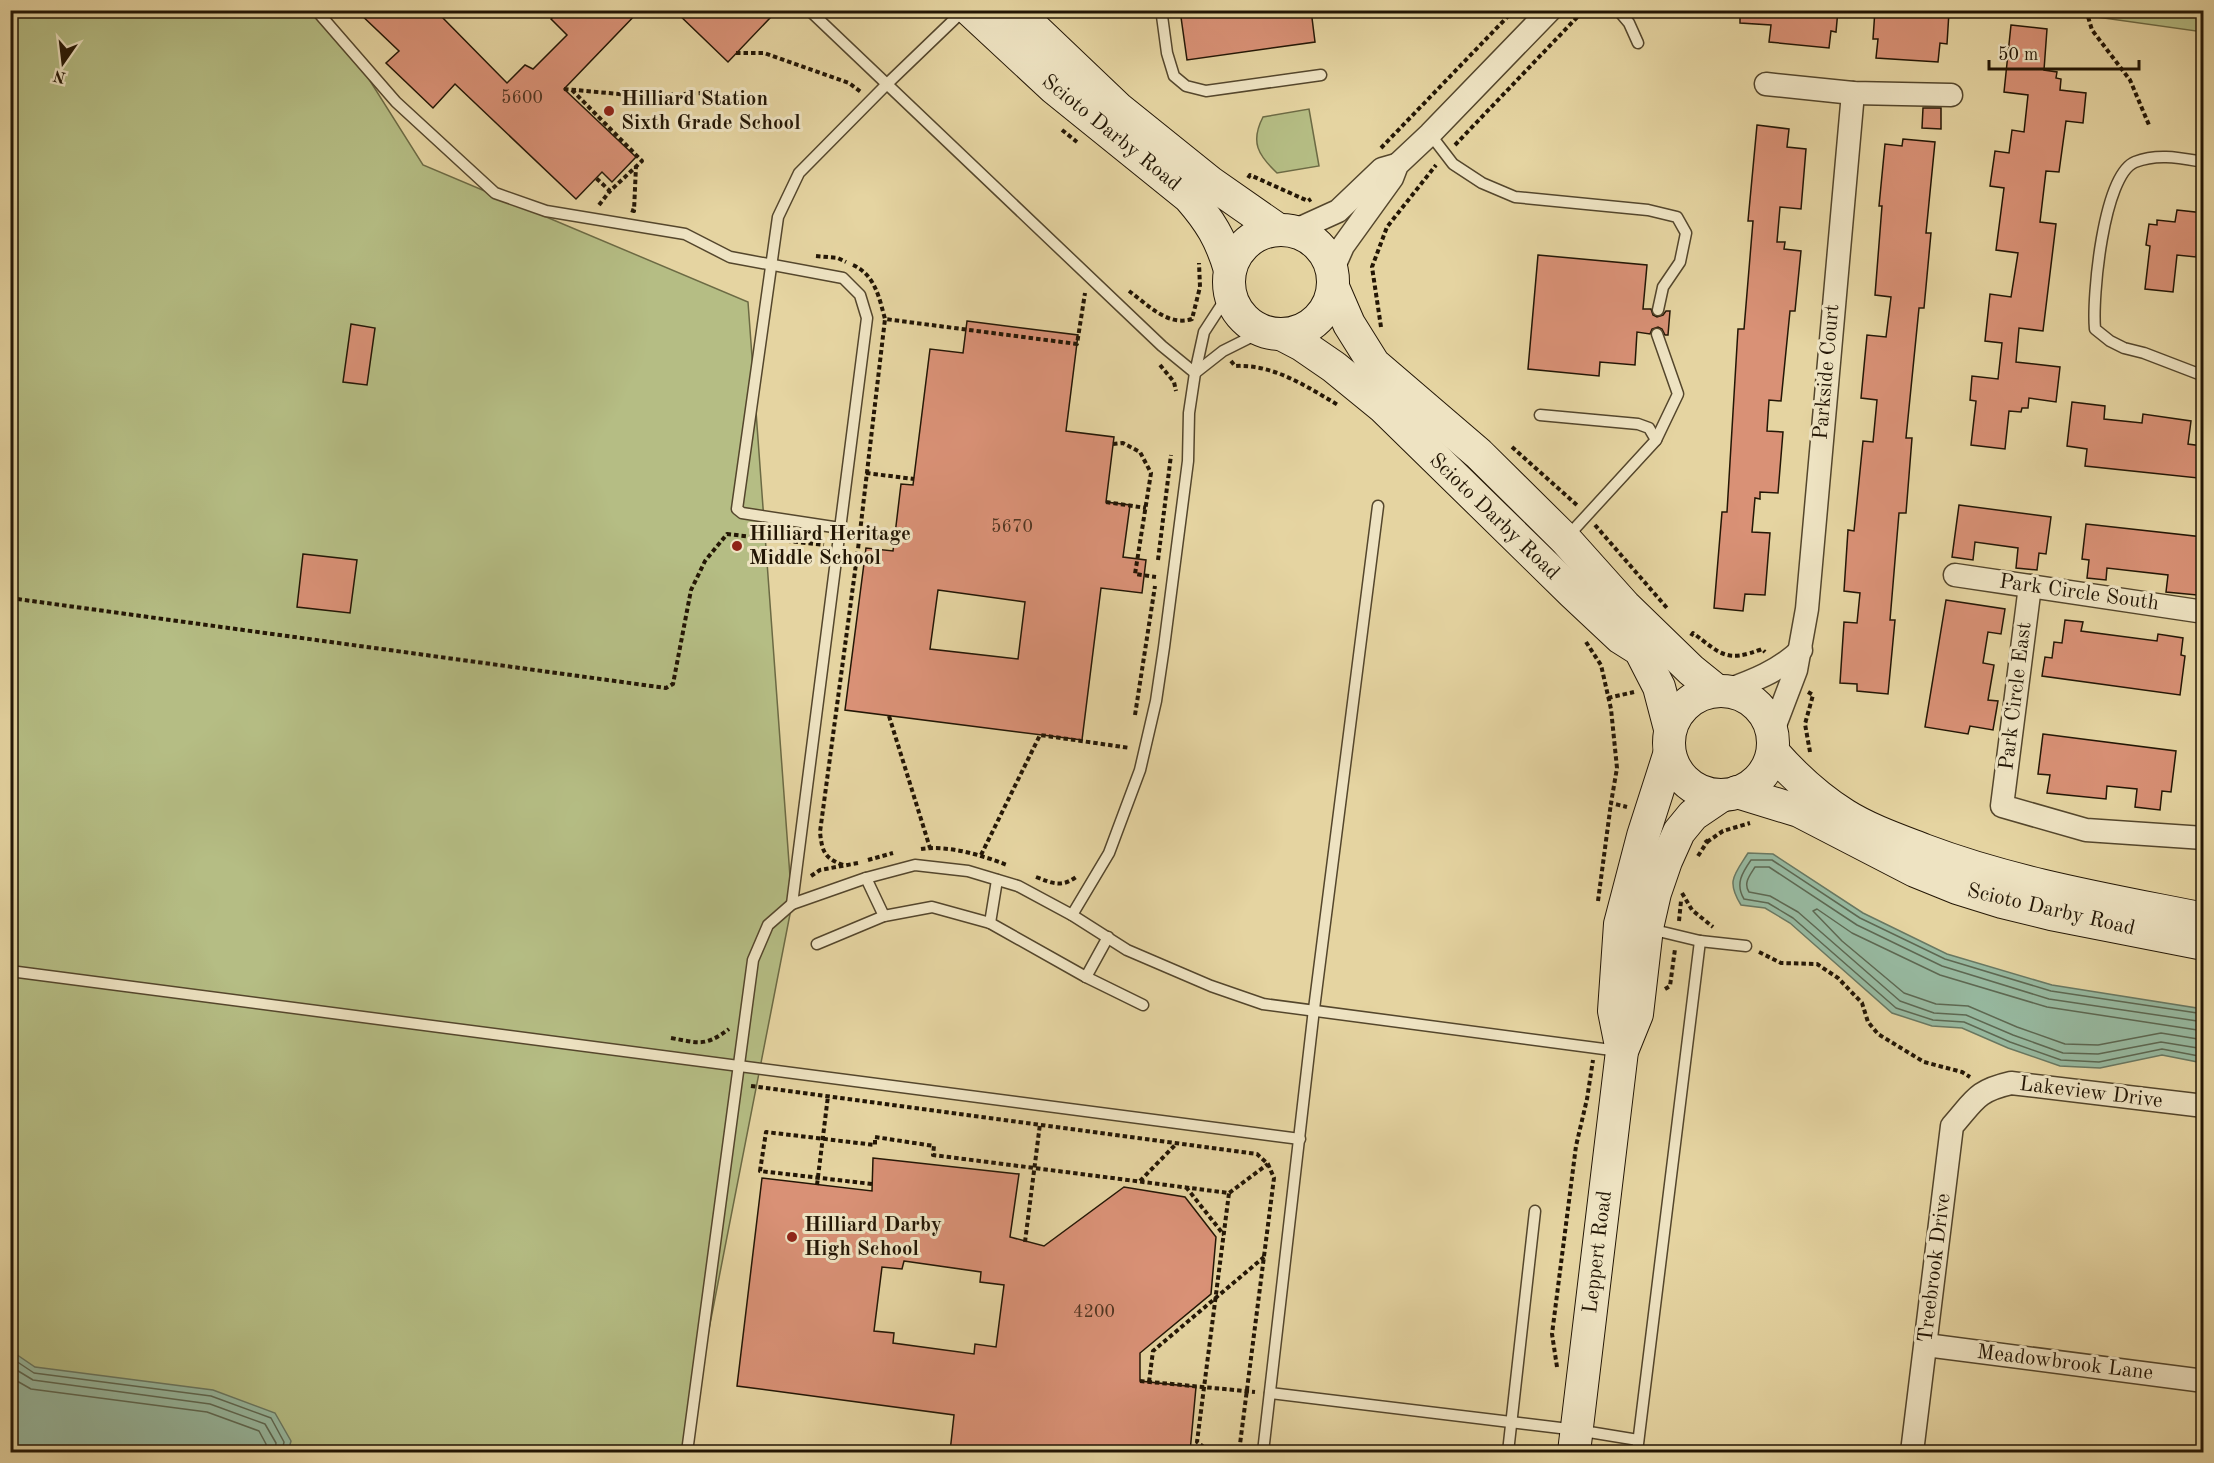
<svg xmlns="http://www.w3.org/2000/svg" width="2214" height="1463" font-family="'Old Standard TT',serif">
<rect width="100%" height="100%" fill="#e5d4a1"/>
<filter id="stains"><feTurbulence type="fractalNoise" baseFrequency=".00333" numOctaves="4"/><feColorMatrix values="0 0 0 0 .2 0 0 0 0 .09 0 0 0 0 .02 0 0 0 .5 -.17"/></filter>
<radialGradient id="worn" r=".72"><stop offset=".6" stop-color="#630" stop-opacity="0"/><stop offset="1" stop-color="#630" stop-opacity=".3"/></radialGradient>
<g fill="#b5bd84" stroke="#6c6a44" stroke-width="1.5">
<polygon points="10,11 326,11 423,165 748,302 792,904 685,1452 11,1452"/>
<polygon points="2054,11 2203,11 2203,32"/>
<path d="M 1309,109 L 1319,166 L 1277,173 C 1258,155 1250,142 1263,117 Z"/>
</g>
<g fill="#97b9a0" stroke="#697862" stroke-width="1.5">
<path d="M 1748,853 L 1773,854 L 1863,913 L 1947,954 L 2052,985 L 2203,1009 L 2203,1063 L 2162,1055 L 2100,1068 L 2060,1066 L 2008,1048 L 1962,1028 L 1932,1026 L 1892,1013 L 1790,923 L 1765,908 L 1741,905 C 1726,881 1734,875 1748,853 Z"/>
<polygon points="10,1350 35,1367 213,1390 275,1413 291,1441 288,1452 11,1452"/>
</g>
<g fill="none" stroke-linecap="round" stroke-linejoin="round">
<g stroke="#5d6852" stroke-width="1.5">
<path d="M 2204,1014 L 2051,991 L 1945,959 L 1860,918 L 1772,860 L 1751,860 C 1742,873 1735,884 1744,899 L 1768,903 L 1793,918 L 1896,1008 L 1933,1020 L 1964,1022 L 2010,1042 L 2061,1060 L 2099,1062 L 2162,1049 L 2204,1057"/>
<path d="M 2204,1022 L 2049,999 L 1942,966 L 1857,925 L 1769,867 L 1755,867 C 1750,875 1743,883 1749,892 L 1770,896 L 1798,912 L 1900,1001 L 1934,1013 L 1966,1015 L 2013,1035 L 2063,1053 L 2098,1054 L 2161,1042 L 2204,1049"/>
<polyline points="2204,1031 2047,1007 1940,975 1852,933 1817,909 1813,911 1842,941 1904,993 1936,1004 1968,1006 2017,1027 2065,1044 2098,1045 2161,1033 2204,1040"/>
<polyline points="10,1357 34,1373 211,1396 271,1418 284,1442 282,1452"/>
<polyline points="10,1366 33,1380 210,1404 265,1424 276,1443 275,1452"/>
<polyline points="10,1377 31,1389 207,1412 259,1431 266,1444 266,1452"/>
</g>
</g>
<g fill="#d99176" stroke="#231605" stroke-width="1.5" fill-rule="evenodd">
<polygon points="356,10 435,10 507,83 525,65 533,69 567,35 551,19 560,10 640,10 564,89 636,157 612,182 602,172 576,199 455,84 433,108 386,63 399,51"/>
<polygon points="674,10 762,10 770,18 728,62"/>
<polygon points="1180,10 1311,10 1315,42 1187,60"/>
<polygon points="1740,10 1838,10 1836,32 1831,31 1829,48 1769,42 1771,25 1740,23"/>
<polygon points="1875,10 1949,12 1947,44 1940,43 1938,62 1876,58 1878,39 1873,39"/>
<polygon points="2011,25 2047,29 2044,70 2057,72 2056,78 2061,79 2060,90 2086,93 2083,123 2066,121 2059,172 2046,171 2040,222 2056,224 2043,331 2019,328 2016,362 2060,367 2056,402 2029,398 2028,408 2022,408 2021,412 2009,411 2005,449 1971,445 1976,401 1970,400 1972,376 1998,379 2002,343 1985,341 1990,294 2011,297 2018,253 1996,250 2004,188 1990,186 1995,151 2009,153 2012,130 2024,132 2028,95 2004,92"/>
<polygon points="1923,108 1941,108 1941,129 1922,128"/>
<polygon points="1757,125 1789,129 1787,147 1806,149 1801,209 1780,207 1777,242 1785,242 1784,249 1801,251 1795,311 1790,311 1781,401 1769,400 1767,431 1783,432 1778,493 1760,492 1760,499 1755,498 1752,532 1770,533 1765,595 1745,594 1743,611 1714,608 1722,512 1727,512 1738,329 1744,329 1753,221 1748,221"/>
<polygon points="1903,139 1935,142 1926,233 1931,233 1924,308 1919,308 1906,438 1912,438 1906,513 1899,513 1890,620 1895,620 1888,694 1857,691 1857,684 1840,683 1844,622 1857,623 1860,593 1844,591 1848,530 1854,531 1863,441 1873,442 1877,400 1861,398 1867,335 1886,337 1891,297 1875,295 1882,206 1879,206 1885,144 1902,146"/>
<polygon points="2177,210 2204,213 2204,253 2197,252 2196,257 2177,255 2173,292 2145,289 2150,246 2146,245 2149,224 2157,225 2157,220 2175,222"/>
<polygon points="1538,255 1647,265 1643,309 1651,309 1653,315 1657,317 1663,315 1666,311 1670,311 1668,335 1665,335 1662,329 1658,327 1652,329 1650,334 1637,332 1635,365 1600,362 1599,376 1528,369"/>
<path d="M 967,321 L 1078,335 L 1066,431 L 1114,437 L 1106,502 L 1130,505 L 1123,557 L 1146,560 L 1142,593 L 1101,588 L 1082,740 L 845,710 L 866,548 L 893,551 L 901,484 L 913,485 L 930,349 L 963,353 ZM 938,590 L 1025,602 L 1018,659 L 930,649 Z"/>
<polygon points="351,324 375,328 367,385 343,382"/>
<polygon points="2072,402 2105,406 2104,419 2142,423 2143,414 2191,421 2188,444 2202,446 2198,478 2085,466 2087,449 2067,446"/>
<polygon points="1959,505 2051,517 2046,554 2039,553 2037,570 2016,568 2018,548 1975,542 1973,560 1952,557"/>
<polygon points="2086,524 2203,537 2197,595 2166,592 2168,575 2107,568 2106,580 2087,578 2089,560 2082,559"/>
<polygon points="303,554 357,560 350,613 297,607"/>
<polygon points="1946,600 2005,609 2001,634 1988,632 1983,663 1994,665 1988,700 1998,701 1993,730 1970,726 1968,734 1925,727"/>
<polygon points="2065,620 2083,622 2081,631 2157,641 2158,634 2183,638 2181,655 2185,656 2180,695 2042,676 2045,657 2052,658 2054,642 2062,643"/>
<polygon points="2043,734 2176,751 2171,792 2162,791 2160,810 2135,807 2137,789 2107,786 2106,799 2047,793 2050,775 2038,774"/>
<path d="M 873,1158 L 1019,1174 L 1010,1237 L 1044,1246 L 1124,1187 L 1185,1197 L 1216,1237 L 1211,1294 L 1140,1353 L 1140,1381 L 1196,1387 L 1190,1452 L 950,1452 L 954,1415 L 737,1386 L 762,1178 L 872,1191 ZM 904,1261 L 981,1272 L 980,1282 L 1004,1285 L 996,1347 L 975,1344 L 974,1354 L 893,1343 L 894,1333 L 874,1331 L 882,1267 L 902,1269 Z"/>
</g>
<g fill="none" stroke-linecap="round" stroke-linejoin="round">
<g stroke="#54462c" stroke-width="13">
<g id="service">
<polyline points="316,10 396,102 495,193 546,211 685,234 730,257 843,278 860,295 867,318 792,904"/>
<polyline points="809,10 1162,346 1195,373"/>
<polyline points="1618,10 1629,23 1638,43"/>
<polyline points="1162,16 1167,53 1174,76 1186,86 1206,91 1321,75"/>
<polyline points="1430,134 1453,164 1482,183 1515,197 1648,210 1677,217 1686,233 1680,262 1663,287 1658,310"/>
<path d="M 2204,162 C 2180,158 2158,153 2135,162 C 2103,175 2092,298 2095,329 L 2110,341 L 2124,348 L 2144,353 L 2204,376"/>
<polyline points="1195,373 1223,351 1263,331"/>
<polyline points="1540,415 1638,424 1649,428 1656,440 1567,537"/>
<polyline points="1656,440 1678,394 1657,334"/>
<polyline points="840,528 742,513 737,509 778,217 799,173 887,84 964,10"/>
<polyline points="866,878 884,916"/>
<polyline points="1072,915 1109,853 1140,770 1156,701 1164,647 1188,461 1189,413 1195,373 1204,332 1230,292"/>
<polyline points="990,923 997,880"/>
<polyline points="1650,929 1700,941 1746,946"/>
<polyline points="817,944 884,916 932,907 990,923 1086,977 1143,1005"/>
<polyline points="10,971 1300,1139"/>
<polyline points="1086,977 1108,937"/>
<polyline points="1270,1393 1577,1430 1638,1440"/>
<polyline points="687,1452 753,960 768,925 792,904 866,878 915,865 968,871 1018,886 1072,915 1127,950 1211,986 1263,1004 1619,1051"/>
<polyline points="1263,1452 1314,1009 1378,506"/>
<polyline points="1508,1452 1535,1211"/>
<polyline points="1637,1452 1700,941"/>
</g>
</g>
<g stroke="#54462c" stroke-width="25">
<g id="minor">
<polyline points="1766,84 1853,93 1951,95"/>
<polyline points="1294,231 1338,211 1382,169 1396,165"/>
<polyline points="1332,271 1343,246 1392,178 1397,165 1430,134 1550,10"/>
<polyline points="1955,575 2204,612"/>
<polyline points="2030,586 2002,806 2086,830 2204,838"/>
<path d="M 1725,691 C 1753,681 1779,671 1801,650"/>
<polyline points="1772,733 1796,670 1807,609 1853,93"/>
<polyline points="1926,1345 2204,1381"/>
<path d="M 1912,1452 L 1952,1126 C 1975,1100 1976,1091 2011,1083 L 2204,1106"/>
</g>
</g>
<g stroke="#231605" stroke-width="34">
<g id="secondary">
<path d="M 970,10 L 1054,88 L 1189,197 C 1210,221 1221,239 1230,270"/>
<polyline points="1015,10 1119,109 1211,183 1277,229"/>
<circle cx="1281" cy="282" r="52"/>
<polyline points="1333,287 1349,324 1374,364 1479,454 1565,539 1625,606 1691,670 1717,691"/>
<polyline points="1281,334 1302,345 1334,367 1383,407 1573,593 1621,638 1640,650 1659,687 1670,729"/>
<circle cx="1721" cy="743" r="52"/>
<path d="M 1773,752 C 1794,776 1818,798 1845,815 C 1869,830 1898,840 1924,850 C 2014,884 2110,900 2204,919"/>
<polyline points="1737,792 1799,811 1915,871 1957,888 2002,902 2051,914 2204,944"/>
<polyline points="1622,1051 1614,1011 1620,924 1643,836 1669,755"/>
<polyline points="1574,1452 1622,1051 1637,1014 1647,928 1655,893 1666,861 1679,832 1693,815 1721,796"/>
</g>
</g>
<g stroke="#231605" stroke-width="4" stroke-dasharray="4.5 3" stroke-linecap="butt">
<polyline points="2086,10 2092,30 2130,80 2149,125"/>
<polyline points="736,53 764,53 849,83 861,92"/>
<polyline points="564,89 641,96 702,93"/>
<polyline points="572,90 642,161 610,191 596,178"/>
<polyline points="1062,130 1077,142"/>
<polyline points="1455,145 1584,10"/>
<polyline points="1381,148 1514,10"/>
<polyline points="1248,178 1250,175 1308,201 1311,199"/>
<polyline points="599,205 610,191"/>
<polyline points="631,210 634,211 636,166"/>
<polyline points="816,256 838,258 846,262"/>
<path d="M 853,265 C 875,275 879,297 885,319 L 1077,344 L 1085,293"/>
<path d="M 1129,291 C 1147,304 1168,327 1192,319 L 1200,287 L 1199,263"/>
<polyline points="1381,327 1372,267 1387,227 1436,165"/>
<path d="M 1231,361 L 1235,366 C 1273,364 1306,386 1338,405"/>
<polyline points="1160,365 1174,382 1176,391"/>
<polyline points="1113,444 1123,443 1140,452 1151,473 1135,574 1156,577"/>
<polyline points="1512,447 1578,506"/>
<polyline points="866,473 914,479"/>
<polyline points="1106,502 1146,508"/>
<polyline points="1595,525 1667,608"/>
<polyline points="1158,560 1171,455"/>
<polyline points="10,598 666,688 673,684 691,590 705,561 727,534 824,545"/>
<path d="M 1691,636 L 1693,633 C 1721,654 1726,663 1762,649 L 1765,652"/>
<polyline points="1586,642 1601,665 1611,709 1617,768 1611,803 1627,807"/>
<polyline points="1808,692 1813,695 1805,724 1810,752"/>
<polyline points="1608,698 1634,692"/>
<polyline points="1135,715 1155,586"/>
<polyline points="889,716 930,848"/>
<polyline points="1707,842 1723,831 1750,823"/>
<path d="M 921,849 C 949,845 981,855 1007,865"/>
<polyline points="981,855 1040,735 1130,748"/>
<polyline points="1698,856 1707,842 1704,838"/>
<polyline points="868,860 893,853"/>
<path d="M 843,865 C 824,858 822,851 820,832 L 858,549 L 885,319"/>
<polyline points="811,876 820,870 858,863"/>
<path d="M 1036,877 C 1052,883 1061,888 1076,877"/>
<polyline points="1682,893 1692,910 1713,927"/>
<polyline points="1598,901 1611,803"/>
<polyline points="1679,921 1681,901"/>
<polyline points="1759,952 1781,963 1817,964 1838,978 1862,1003 1868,1022 1878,1034 1924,1062 1962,1072 1970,1077"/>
<polyline points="1665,989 1670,986 1675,949"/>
<path d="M 671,1038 C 699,1043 705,1047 729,1029"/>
<polyline points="751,1086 1257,1154 1268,1164 1274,1178 1239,1452"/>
<polyline points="1140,1181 1177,1143"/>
<polyline points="872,1184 760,1171 766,1132 875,1145 875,1137 934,1146 933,1155 1229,1193 1268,1164"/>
<polyline points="817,1185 828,1096"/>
<polyline points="1186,1187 1224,1235"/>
<polyline points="1025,1242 1040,1124"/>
<polyline points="1557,1367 1552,1334 1576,1146 1587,1099 1593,1060"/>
<polyline points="1140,1381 1255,1392"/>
<polyline points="1149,1382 1153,1351 1264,1257"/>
<polyline points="1210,1452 1197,1442 1229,1193"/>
</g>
<use href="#service" stroke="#eee3c2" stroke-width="10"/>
<use href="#minor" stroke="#eee3c2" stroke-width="22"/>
<use href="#secondary" stroke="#eee3c2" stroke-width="32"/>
</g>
<g fill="#8f2418" stroke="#eee3c2" stroke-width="2">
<circle cx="609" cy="111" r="6"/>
<circle cx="737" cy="546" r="6"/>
<circle cx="792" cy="1237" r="6"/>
</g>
<g text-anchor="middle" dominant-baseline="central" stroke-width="6" stroke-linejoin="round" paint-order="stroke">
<g font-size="18" fill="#503521">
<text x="522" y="98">5600</text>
<text x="1012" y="527">5670</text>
<text x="1094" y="1312">4200</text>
</g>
<g font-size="21" font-weight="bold" fill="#231605" stroke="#eee3c2" text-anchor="start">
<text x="621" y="99">Hilliard Station<tspan x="621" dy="24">Sixth Grade School</tspan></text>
<text x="749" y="534">Hilliard Heritage<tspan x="749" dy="24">Middle School</tspan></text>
<text x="804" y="1225">Hilliard Darby<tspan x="804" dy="24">High School</tspan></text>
</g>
<g font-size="21" fill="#231605" stroke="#eee3c2">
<text transform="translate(1111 133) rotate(39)">Scioto Darby Road</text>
<text transform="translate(1827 372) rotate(-85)">Parkside Court</text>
<text transform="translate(1494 517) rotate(44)">Scioto Darby Road</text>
<text transform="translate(2079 593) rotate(8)">Park Circle South</text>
<text transform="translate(2016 696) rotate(-83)">Park Circle East</text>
<text transform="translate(2051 910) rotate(13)">Scioto Darby Road</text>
<text transform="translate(2091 1093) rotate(7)">Lakeview Drive</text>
<text transform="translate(1598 1252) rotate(-83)">Leppert Road</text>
<text transform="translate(1935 1268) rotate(-83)">Treebrook Drive</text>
<text transform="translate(2065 1363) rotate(7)">Meadowbrook Lane</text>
</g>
</g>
<rect width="2214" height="1463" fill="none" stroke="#e5d4a1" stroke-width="36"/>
<rect x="12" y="12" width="2190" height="1439" fill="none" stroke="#231605" stroke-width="3"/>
<rect x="18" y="18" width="2178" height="1427" fill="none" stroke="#231605" stroke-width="1.5"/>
<g transform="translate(63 63) rotate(194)" stroke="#eee3c2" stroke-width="4.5" paint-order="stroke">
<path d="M0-4.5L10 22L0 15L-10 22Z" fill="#231605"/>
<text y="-9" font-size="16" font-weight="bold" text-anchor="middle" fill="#231605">N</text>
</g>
<path d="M1989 60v9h150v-9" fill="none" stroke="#231605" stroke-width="3"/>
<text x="1998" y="60" font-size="18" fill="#231605" stroke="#eee3c2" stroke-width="4.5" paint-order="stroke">50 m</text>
<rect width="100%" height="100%" filter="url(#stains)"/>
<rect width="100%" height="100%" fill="url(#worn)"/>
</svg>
